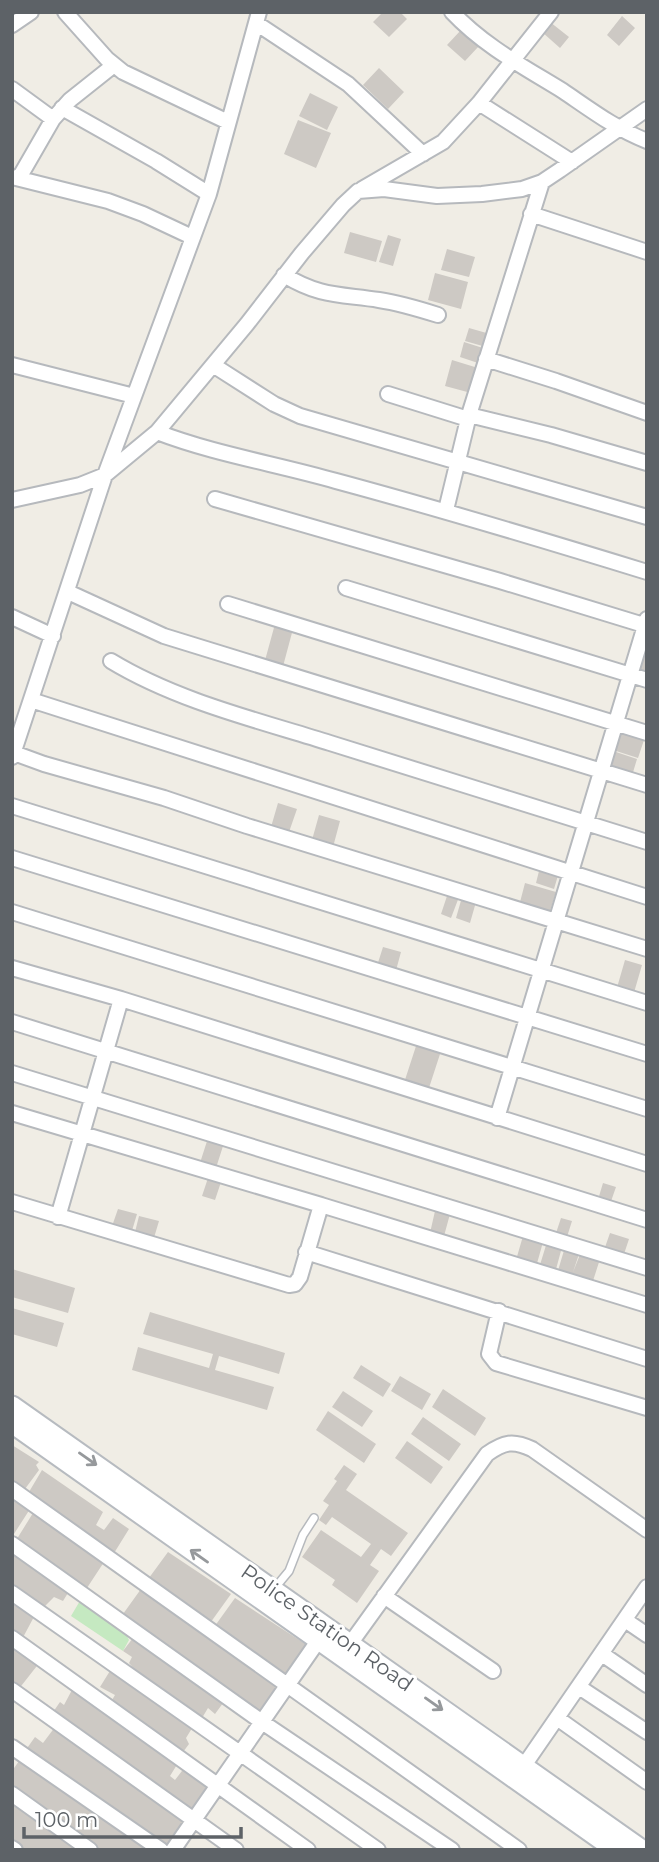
<svg xmlns="http://www.w3.org/2000/svg" width="659" height="1862" font-family="Montserrat,sans-serif">
<rect width="100%" height="100%" fill="#f0ede5"/>
<path fill="#c5e9c1" d="M84,1594L131,1628L126,1634L129,1640L123,1651L71,1616Z"/>
<path fill="#cdc9c4" d="M383,12H400L407,19L389,37L373,22Z
M622,16L635,28L619,46L607,35Z
M550,22L569,37L560,48L542,32Z
M461,30L479,46L465,61L447,45Z
M379,68L404,92L388,109L363,85Z
M310,93L338,107L327,130L299,116Z
M298,120L331,133L316,168L284,154Z
M350,232L382,241L376,262L344,253Z
M388,235L401,239L393,266L379,262Z
M447,249L475,257L469,277L441,270Z
M435,273L468,282L461,309L428,300Z
M469,328L490,334L486,347L465,341Z
M464,342L486,349L481,364L460,357Z
M452,360L478,368L471,393L445,386Z
M275,624L293,629L282,670L264,664Z
M646,647H647V674L638,671Z
M620,728L645,737L638,758L613,750Z
M613,751L637,759L631,779L606,771Z
M278,803L297,809L289,832L271,827Z
M319,815L340,821L333,847L312,840Z
M540,867L559,872L554,889L536,883Z
M525,883L556,892L549,914L519,906Z
M448,893L459,897L451,918L441,914Z
M462,897L476,902L470,923L456,918Z
M383,947L401,952L395,974L376,969Z
M625,960L642,965L633,996L616,991Z
M417,1043L441,1051L427,1094L403,1086Z
M208,1138L224,1143L215,1171L199,1166Z
M209,1175L222,1179L215,1200L202,1196Z
M603,1183L616,1187L609,1207L597,1203Z
M118,1209L137,1214L131,1234L111,1229Z
M435,1211L450,1214L444,1236L430,1233Z
M139,1216L159,1221L153,1241L134,1236Z
M561,1218L572,1221L566,1240L555,1236Z
M610,1233L629,1239L622,1260L603,1253Z
M523,1236L543,1242L536,1267L516,1260Z
M547,1242L562,1247L555,1273L539,1268Z
M565,1247L580,1251L573,1272L581,1252L600,1259L592,1284L557,1274Z
M12,1269L75,1288L68,1313L12,1297Z
M12,1308L64,1323L57,1347L12,1334Z
M150,1312L285,1353L279,1374L219,1356L215,1370L274,1387L267,1410L132,1370L138,1347L209,1368L213,1354L143,1334Z
M361,1365L391,1384L383,1397L353,1378Z
M400,1376L431,1394L422,1410L391,1391Z
M443,1389L486,1418L475,1436L432,1407Z
M343,1391L373,1411L362,1427L332,1407Z
M328,1411L376,1444L364,1463L316,1430Z
M423,1417L461,1444L449,1461L411,1434Z
M407,1441L443,1467L431,1484L395,1458Z
M12,1445L39,1462L36,1465L39,1470L22,1493L12,1486Z
M344,1465L357,1474L346,1490L408,1533L391,1556L381,1549L370,1565L379,1571L357,1603L332,1585L335,1580L302,1557L321,1530L361,1557L371,1544L332,1517L326,1525L319,1520L329,1505L323,1501L337,1481L334,1479Z
M42,1470L103,1512L96,1525L104,1530L113,1518L129,1529L111,1558L26,1497Z
M12,1498L30,1509L12,1537Z
M33,1513L104,1562L85,1591L15,1542Z
M12,1548L71,1588L63,1601L54,1597L44,1607L12,1585Z
M168,1552L231,1594L208,1626L146,1582Z
M141,1589L280,1686L261,1714L123,1614Z
M12,1598L36,1613L20,1643L12,1637Z
M235,1598L310,1647L286,1677L212,1630Z
M136,1634L226,1699L215,1714L208,1708L199,1723L137,1672L129,1663L132,1657L123,1651Z
M12,1645L40,1662L18,1690L12,1687Z
M113,1666L194,1725L186,1738L189,1744L180,1756L109,1705L115,1695L100,1687Z
M73,1688L178,1763L170,1776L175,1780L185,1767L213,1788L193,1817L51,1715L60,1702L64,1705Z
M55,1727L189,1820L166,1850L25,1751L35,1737L43,1743Z
M19,1761L152,1850H95L12,1790V1771Z
M12,1802L81,1850H23L12,1842Z"/>
<g fill="none" stroke-linecap="round" stroke-linejoin="round">
<defs>
<path id="lane" d="M274,1589L289,1571L303,1535L314,1518"/>
<path id="street" d="M65,12L107,59L123,72L228,122
M452,12C484,46 524,67 563,91C591,110 616,129 647,141
M256,23L348,84L423,154
M12,25L31,12
M12,89L53,119
M479,103L572,162
M62,108L156,161L209,194
M12,177L108,201L143,214L192,237
M19,178L53,119L70,100L114,65
M362,189L443,142L479,103L551,12
M531,214L647,252
M284,275C320,297 340,294 379,300C399,303 419,309 438,315
M486,359L556,381L647,413
M12,365L134,396
M213,365L274,404L300,416L647,517
M388,394L468,419
M469,415L551,435L647,463
M157,432C214,454 277,464 336,481C440,509 543,540 647,572
M215,499L500,581L647,626
M12,500L80,485L105,475L157,432L247,324L302,253L343,205L358,191L384,189L437,196L482,194L522,189L542,182L560,170L647,109
M446,510L469,415L542,182
M346,588L647,680
M68,592L164,636L647,785
M228,604L647,733
M12,617L53,636
M111,661C177,701 257,720 330,743C436,776 541,809 647,842
M31,700L647,897
M14,753L44,764L164,798L247,826L647,949
M12,757L105,475L209,194L259,12
M12,806L647,1003
M12,858L647,1054
M12,912L647,1109
M12,968L121,999L647,1164
M12,1022L647,1220
M12,1073L647,1268
M12,1113L321,1205L300,1277L295,1284L289,1285L12,1202
M497,1118L647,619
M321,1205L647,1305
M58,1217L121,999
M306,1252L647,1359
M499,1311L489,1354L496,1363L647,1408
M12,1489L519,1850
M12,1544L262,1722L452,1850
M12,1593L378,1850
M384,1596L493,1671
M625,1620L647,1635
M12,1638L308,1850
M350,1644L487,1454C504,1442 513,1440 532,1449L647,1530
M602,1654L647,1685
M579,1687L647,1732
M12,1690L236,1850
M557,1718L647,1782
M12,1747L161,1850
M523,1767L647,1587
M12,1794L90,1850
M12,1848L15,1850
M173,1850L318,1641"/>
<path id="secondary" d="M12,1406L642,1850
M12,1423L616,1850"/>
</defs>
<use href="#lane" stroke="#b6b9bd" stroke-width="10"/>
<use href="#street" stroke="#b6b9bd" stroke-width="18"/>
<use href="#secondary" stroke="#b7bbc0" stroke-width="23"/>
<use href="#lane" stroke="#fff" stroke-width="7"/>
<use href="#street" stroke="#fff" stroke-width="14"/>
<use href="#secondary" stroke="#fff" stroke-width="19"/>
</g>
<defs><path id="oneway-shaft" d="M-6 0H5M1.5-3L5.5 0L1.5 3" fill="none" stroke-width="1.6" stroke-linecap="round" stroke-linejoin="round" transform="scale(1.75)"/></defs>
<g stroke="#96999c">
<use href="#oneway-shaft" transform="translate(88 1459) rotate(35)"/>
<use href="#oneway-shaft" transform="translate(199 1556) rotate(-145)"/>
<use href="#oneway-shaft" transform="translate(434 1704) rotate(35)"/>
</g>
<g text-anchor="middle" stroke-width="6" stroke-linejoin="round" paint-order="stroke">
<g font-size="21" fill="#5d6267" stroke="#fff">
<text transform="translate(327 1628) rotate(35)" y="7">Police Station Road</text>
</g>
</g>
<rect width="659" height="1862" fill="none" stroke="#5d6267" stroke-width="28"/>
<path d="M24 1827v10h217v-10" fill="none" stroke="#5d6267" stroke-width="3.5"/>
<text x="35" y="1827" font-size="21" fill="#5d6267" stroke="#ffffff" stroke-width="5" paint-order="stroke">100 m</text>
</svg>
